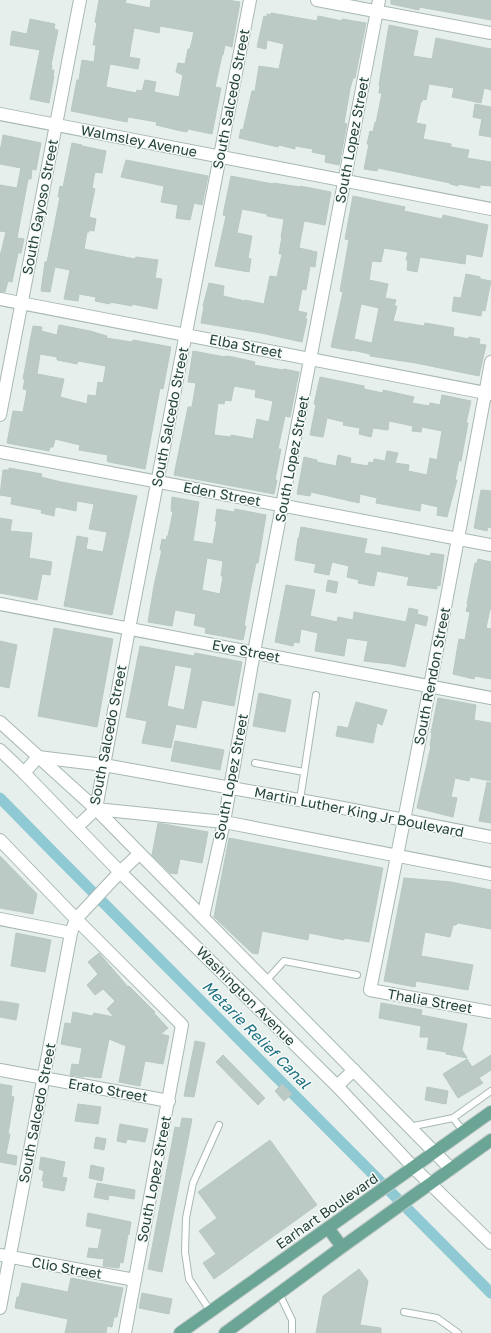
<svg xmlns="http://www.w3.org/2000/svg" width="491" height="1333" font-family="'Golos Text',sans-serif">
<rect width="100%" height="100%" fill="#e6efeb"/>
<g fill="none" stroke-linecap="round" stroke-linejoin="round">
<path stroke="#8ec9d4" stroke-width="11" d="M0,798L52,851L491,1293"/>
</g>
<path fill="#bbcac4" stroke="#b8c9c2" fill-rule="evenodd" d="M99,0H126L125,3L150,8L151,0H227L240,2L232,47L225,45L223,55H222L215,87L221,88L212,134L188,129L187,132L177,130L156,125L157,122L128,117L127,122L71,111L77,80H79L82,60L94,62L96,45H93L97,23L95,22ZM160,26L194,32L190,49H188L185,64L178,63L176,72L183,75L179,97L154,92L156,82L145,80L142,91L137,90L136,93L106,87L110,64L138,69L140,59L129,57L134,28L159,33Z
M391,0H491V20L419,7V10L391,4Z
M271,13L317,21L318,16L342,21V19L366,23L355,78H353L350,89L344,123L347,124L339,165L325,162L326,155L312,152L313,149L295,146V149L279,145L278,147L239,138L241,129L243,130L252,91H255L259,66L279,69L284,44L267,40L266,49L257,47L264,16L267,17V14L271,15Z
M30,19L55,24L54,29L58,30L51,65H52L51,70H54L53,76H54L49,103L30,99L40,50L10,45L12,31L27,34Z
M389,25L418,31L413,56L432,59L436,38L491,49V90L484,88L481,103L452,97L454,88L429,84L426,100L423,99L422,102L421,101L416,123L426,125L423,139L451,144V147L469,150L467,158L491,162V186L480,185V188L458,184V186L450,184V183L378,168L377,171L364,169L369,144H367L370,131L373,132L375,122L376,123L382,93H379L380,85H379Z
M475,104L491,107V137L479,135L482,119L473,117Z
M3,135L41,143L36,170L32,169L31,179H28L17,238L24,239L21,253H18L12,282L8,281L5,292H0V256L6,232L0,231V185L17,188L21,168L0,164V147H1Z
M72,143L82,145V146L106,151L102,173L95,172L92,188L95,189L89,217L96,219L94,231L89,230V232H87L84,249L135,259L136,257L158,260L155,278L162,279L157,309L132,304V306L110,302V304L95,301L96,297L79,294L78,301L64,299L70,270L55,267L50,292L41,291L45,262H47L60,197H58L60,186L63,187Z
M126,160L208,176L202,205L194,203L190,220L176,218L178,205L161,202L164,186L121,177Z
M231,176L273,184V183L300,187V186L331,192L325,225L304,221L299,248L317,252L315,267L310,266L306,290L302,289L298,311L307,313L305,319H307L302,342L261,333L201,323L204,306H203L209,283L224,286L223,296L245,301V300L264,304L270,276L277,277L282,254H279L282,237H281L284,219L267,216V214L242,209L237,233L252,236L248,258L251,259L249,272L215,266L226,216L223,215Z
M353,196L405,207L404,211L442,219L443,215L488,225L482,257L466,254L465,264L420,257L417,272L407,270L408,260H406L408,252L384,248L381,262L372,261L369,280L388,284L385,298L396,300L394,306H397L393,321L424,326L425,323L454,328L453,336L469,339V337L480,339L479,344L486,345L479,376L416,363L370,356V354L352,350V351L331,347L343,292L340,291L349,240L345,239ZM361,304L379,308L372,343L354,339Z
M466,274L480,277V279L491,281L485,311L482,310L481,316L452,311L454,297L461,298Z
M59,325L90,331L107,336L106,338L132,342L133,340L171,347L163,389L160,388L145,469L109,462L107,461L108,455L79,450L80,445L55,439L53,447H50L49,451L7,443L13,411L23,412L27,390L23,389L25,379H23L33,326L42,327L41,331L57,335ZM40,354L57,357V360L77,364L78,361L106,366L103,383L98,382L96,396L88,395L87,404L60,397L64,379L37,374Z
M193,351L225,357V356L233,357L255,362L254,365L283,370L284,369L299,372L290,417L285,416L278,449H281L275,480H277L274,494L174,475L188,407H192L196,383L188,382ZM234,386L256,390L255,397L273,401L269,422L257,419L253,439L231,435V437L214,435L218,403L224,404L225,400L231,401Z
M320,377L364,386V389L383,393V390L414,397L412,403L429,406L430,403L440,405L442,395L471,401L466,423H468L461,461L459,460L455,480H457L447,517L437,515L438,507L421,503L420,511L376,503L377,498L360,494L359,503L311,492L310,496L297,494L304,457L317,460V462L336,466L338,455L351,458L350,463L368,466L369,462L373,463L374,459L385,461L387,451L398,453L395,463L409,465L408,471L427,475L430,458L437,460L442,431L422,427L421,432L412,431L413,426L389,421L388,430L373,428L371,437L359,434L360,428L343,425L344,422L327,418L323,437L310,435L316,405L314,404Z
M9,468L42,474L41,477L61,482L137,496L112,615L64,606L77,536L88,538L86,549L103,552L107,532L89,529L94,504L77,501L76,511L57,507L55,508L54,516L41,513L42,510L11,504L12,497L0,495L3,470H9Z
M481,490L491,491V528L488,527L487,531L474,528Z
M172,497L199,502L193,541L213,544L217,521H215L217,509L234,512L235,509L266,515L258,563H256L251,587L244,626H246L243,640L205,633L206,628L194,625L196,614L175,610L172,626L148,622L154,586L162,550H160L162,539L166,540L167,536H168L173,512L171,511ZM207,558L223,561L221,576H223L220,594L202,590Z
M0,518L12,520L10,531L32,533L29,558L52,562L50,575L42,574L37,600L0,593Z
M301,527L367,539L364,553L381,556L382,547L430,556L431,553L444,555L440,586L437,585V589L407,585L409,577L377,571L374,586L358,583L359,580L347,577L349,566L332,562L329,575L314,572L316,564L295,560L298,538H299Z
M478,559L491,562V610L490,609L486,628L491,629V679L475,676L474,679L453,674L459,639L465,640L470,612L466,611L468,604H467L475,563H477Z
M328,580L338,582L336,593L326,591Z
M286,585L315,590L310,616L337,622L338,617L353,620L354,612L406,622L409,608L418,610L417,614L428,617L426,626L415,623L405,667L391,664L364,661L368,641L347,638L344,656L315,651L318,633L301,629L299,643L294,642L293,646L275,642Z
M54,628L113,639L97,727L38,716Z
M0,641L17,645L9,688L0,686Z
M140,646L194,656L195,653L242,662L234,706L202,700L196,728L176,724L171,748L142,743L147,721L126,717ZM175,665L192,668L184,710L167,706Z
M259,693L291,700L285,732L253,726Z
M438,698L476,705L474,720L491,723V781L470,777L469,781L455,778L451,797L457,798L453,817L417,808L431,746H430L432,733H431Z
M356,702L387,710L382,725L377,723L373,743L336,736L338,726L348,728Z
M175,741L224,750L220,770L171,761Z
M487,782L491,783V823L479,821Z
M158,823L208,832L202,863L180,859L177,874L170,873L152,855Z
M229,838L383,868L369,942L344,938V940L309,933L308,940L262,931L258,954L252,953L214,917Z
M0,856L37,894L33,914L0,908Z
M404,878L451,882L491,890V929L458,923L456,925H453L450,937L425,932L421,956L473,965L468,990L416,981L415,987L384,981Z
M16,933L51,940L45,972L11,966Z
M99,953L128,987L129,986L155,1012L154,1013L168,1028L161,1034L169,1036L163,1064L145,1061L140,1086L119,1082L126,1046L109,1039L101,1078L84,1076V1077L70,1075L72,1064L79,1065L82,1048L61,1044L65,1023L71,1024L73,1012L92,1016L94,1013L114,1017L107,1009L115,1001L103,989L95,995L87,985L98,974L88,962Z
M0,1001L19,1004L16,1020L0,1017Z
M381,1003L422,1010L421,1015L467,1024L462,1050L467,1058L446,1054V1052L427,1049L429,1037H420L421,1026L379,1018Z
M195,1041L205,1043L194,1097L184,1096Z
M223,1055L265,1098L258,1105L216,1062Z
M491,1055V1070L479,1078L483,1083L458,1098L443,1074L467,1059L472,1067Z
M0,1084L12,1086L11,1096L14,1097L8,1134H10L6,1154L17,1156L16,1165L0,1162Z
M282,1084L292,1094L284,1101L275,1091Z
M427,1087L448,1091L446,1104L425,1100Z
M78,1104L101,1107L98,1124L75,1121Z
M182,1118L192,1119L162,1272L148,1269L175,1127L180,1128Z
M120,1124L148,1129L145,1142L127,1139L126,1143L117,1141Z
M96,1137L106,1139L104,1150L94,1148Z
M270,1140L317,1205L214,1279L203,1263L216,1254L199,1231L217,1218L198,1192Z
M41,1157L65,1162L62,1177L67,1178L64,1191L43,1187L44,1181H42L44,1171L39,1169Z
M91,1165L104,1168L102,1181L89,1178Z
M97,1183L135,1190L134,1199L109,1195L108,1200L94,1197Z
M88,1213L131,1222L129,1235L128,1234L123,1263L120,1262L119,1268L103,1266L104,1259L87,1257L89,1248L98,1249L102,1229L86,1226Z
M359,1269L368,1281L360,1325L381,1328V1333H316L323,1296Z
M71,1278L123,1288L117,1317H114L112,1327L107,1326L106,1333H65L68,1319L15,1308L17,1297H19L22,1283L68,1292Z
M142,1293L172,1299L169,1314L139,1308Z"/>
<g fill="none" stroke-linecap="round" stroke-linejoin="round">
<defs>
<path id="service" d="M255,763L304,772
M300,800L316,695
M266,981L284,961L357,975
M453,1118L464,1132
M409,1127L453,1118L491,1091
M279,1293L292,1320V1333
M211,1312L189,1279L185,1252L186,1218L193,1183L219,1125
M404,1312L437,1318L458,1333"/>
<path id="minor" d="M317,0L491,33
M0,114L491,209
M0,299L491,394
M491,362C452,572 413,781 370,990L491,1012
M0,415L80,0
M0,452L491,545
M0,604L491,698
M24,773L38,757L104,765L338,807L491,837
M96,809L224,822L491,874
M77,827L96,809L98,798L129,629L250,0
M0,840L76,919L182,1025L125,1333
M203,917L224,822L254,652L379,0
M0,919L71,933
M0,1070L169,1101
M337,1086L354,1070
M0,1255L135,1280
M0,1308L71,933L76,919L120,872L139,854"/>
<path id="tertiary" d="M0,722L96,809L451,1169
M0,750L24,773L120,872L337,1086L414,1168L491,1243"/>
<path id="primary" d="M328,1228L342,1247
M180,1333L491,1112
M225,1333L342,1247L491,1140"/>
</defs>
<use href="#service" stroke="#a8b8b2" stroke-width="8"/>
<use href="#minor" stroke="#a8b8b2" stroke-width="14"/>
<use href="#tertiary" stroke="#a8b8b2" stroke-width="14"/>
<use href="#primary" stroke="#c2cac8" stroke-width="14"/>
<use href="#service" stroke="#fff" stroke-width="6"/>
<use href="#minor" stroke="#fff" stroke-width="12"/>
<use href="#tertiary" stroke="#fff" stroke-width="12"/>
<use href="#primary" stroke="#6aa596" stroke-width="12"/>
</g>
<g text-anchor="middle" stroke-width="3" stroke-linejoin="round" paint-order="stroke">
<g font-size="14" fill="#24423a" stroke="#f7fbf9">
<text transform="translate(231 99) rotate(-79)" y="5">South Salcedo Street</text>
<text transform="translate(352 140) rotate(-79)" y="5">South Lopez Street</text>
<text transform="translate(139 141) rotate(11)" y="5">Walmsley Avenue</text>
<text transform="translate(40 207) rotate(-79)" y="5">South Gayoso Street</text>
<text transform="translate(246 346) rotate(11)" y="5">Elba Street</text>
<text transform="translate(170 417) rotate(-79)" y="5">South Salcedo Street</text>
<text transform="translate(292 459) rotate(-79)" y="5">South Lopez Street</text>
<text transform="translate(222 494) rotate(11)" y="5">Eden Street</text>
<text transform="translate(246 651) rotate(11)" y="5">Eve Street</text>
<text transform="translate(432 676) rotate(-79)" y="5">South Rendon Street</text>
<text transform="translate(108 735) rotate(-79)" y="5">South Salcedo Street</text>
<text transform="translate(231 777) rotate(-79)" y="5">South Lopez Street</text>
<text transform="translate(359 812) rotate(11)" y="5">Martin Luther King Jr Boulevard</text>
<text transform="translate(246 996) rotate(45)" y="5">Washington Avenue</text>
<text transform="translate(430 1001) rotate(10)" y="5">Thalia Street</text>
<text transform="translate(108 1090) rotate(10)" y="5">Erato Street</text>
<text transform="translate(37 1113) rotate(-79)" y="5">South Salcedo Street</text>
<text transform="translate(154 1179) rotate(-79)" y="5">South Lopez Street</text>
<text transform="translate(327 1211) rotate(-35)" y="5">Earhart Boulevard</text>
<text transform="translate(67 1268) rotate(10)" y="5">Clio Street</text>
</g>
<g font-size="15" font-style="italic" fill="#1c6f80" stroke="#f7fbf9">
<text transform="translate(256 1035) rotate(45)" y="5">Metarie Relief Canal</text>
</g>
</g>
</svg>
